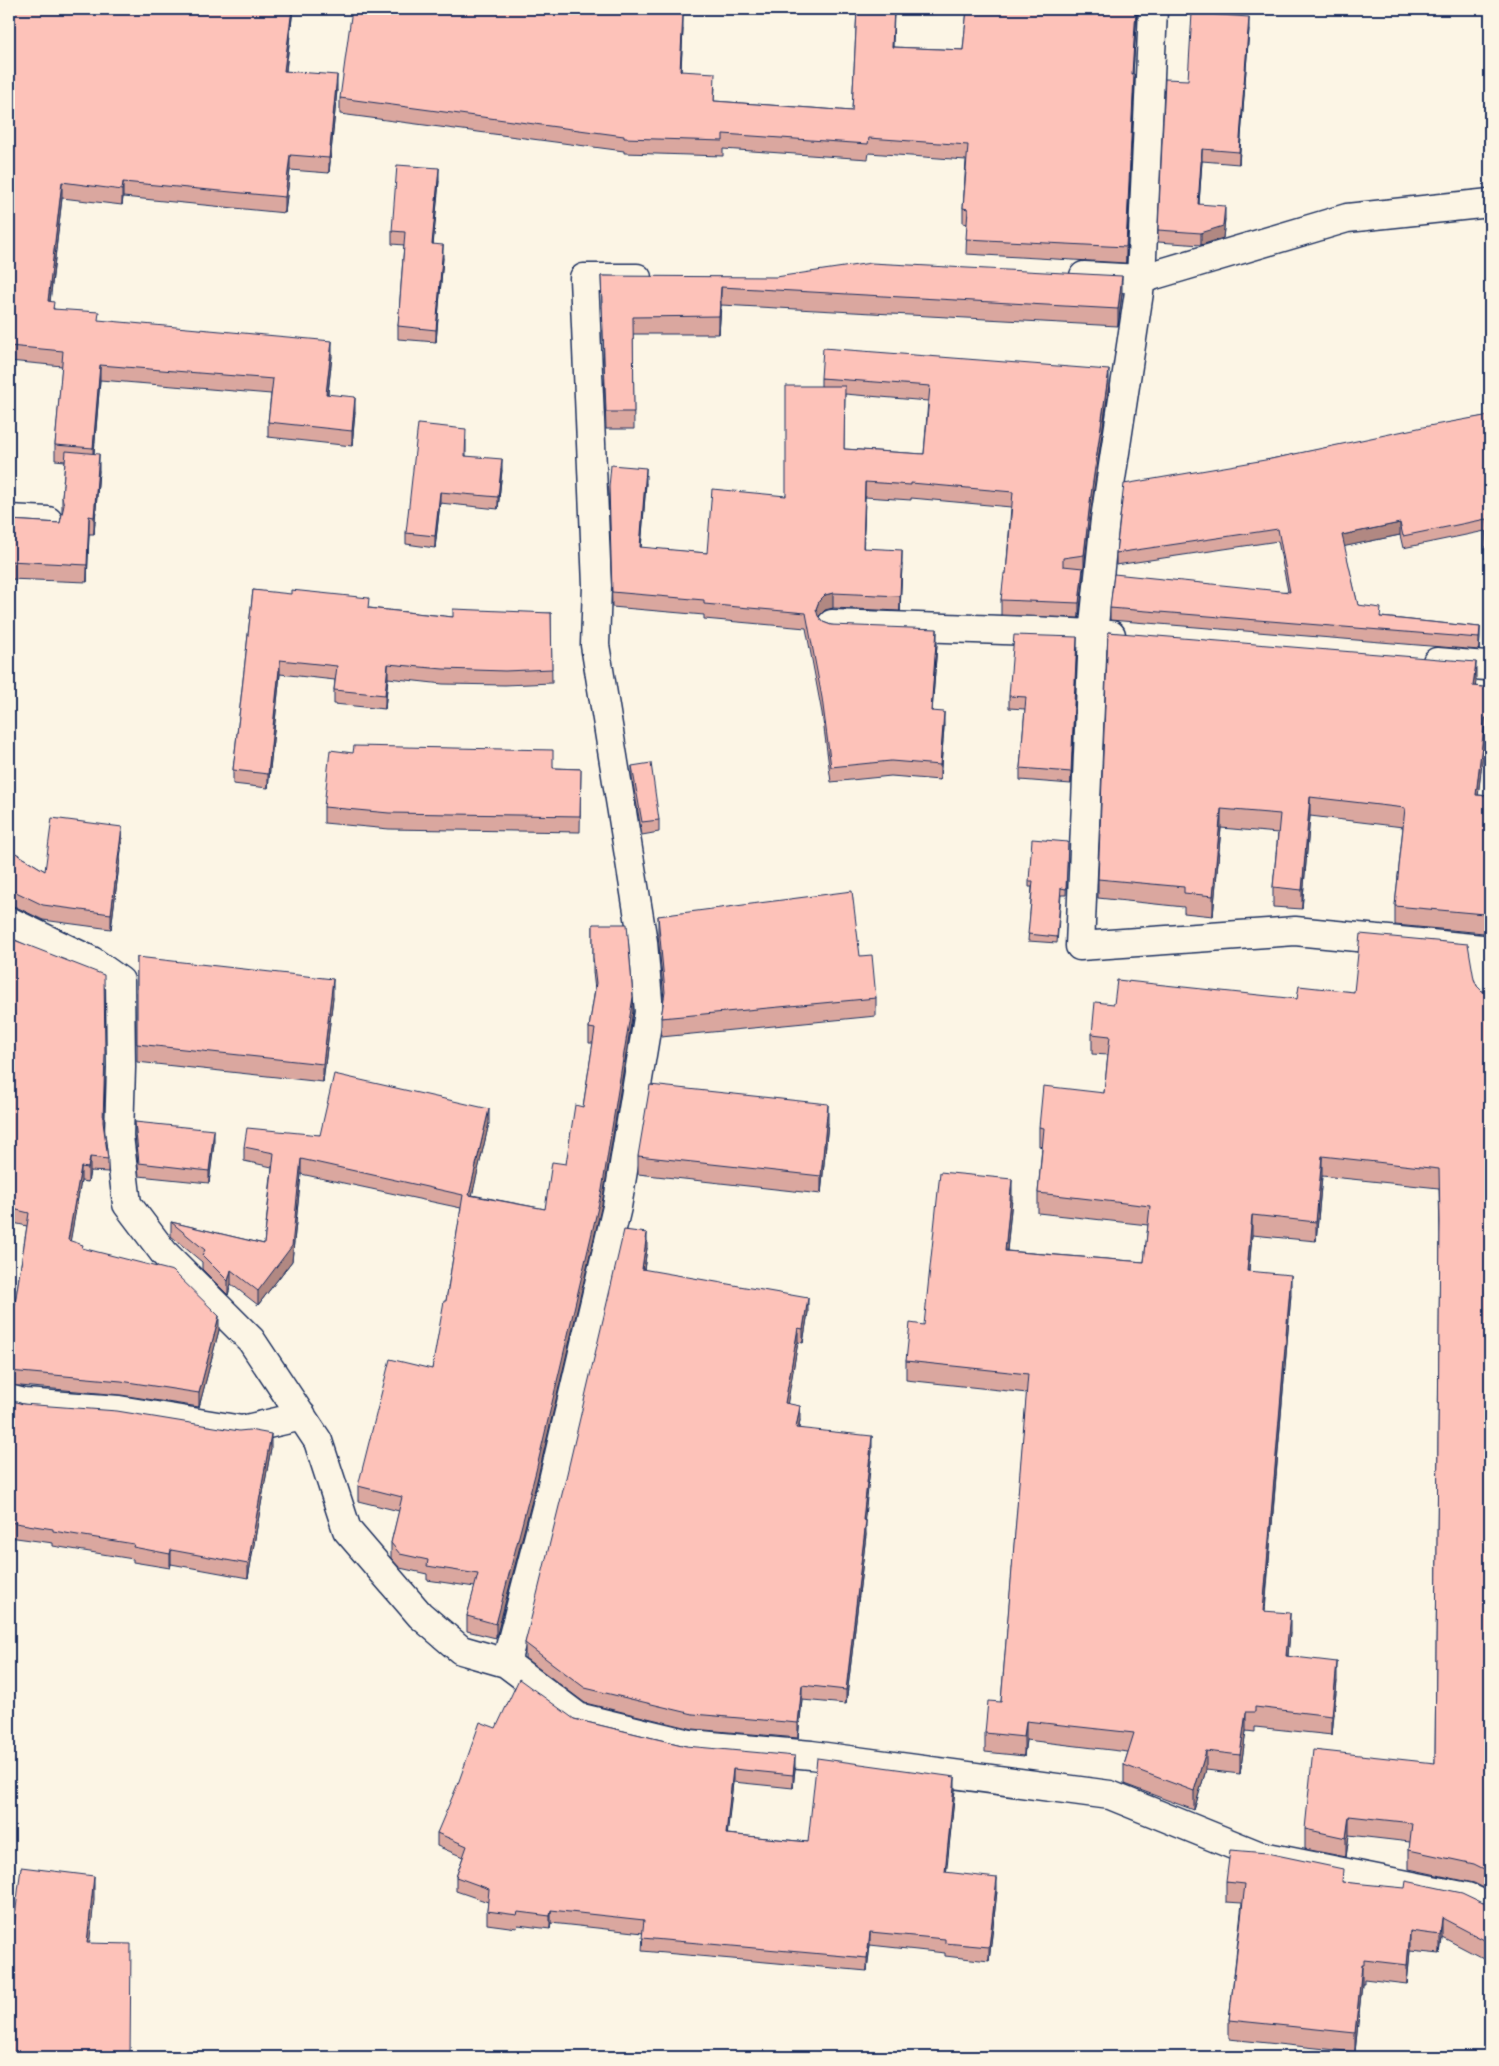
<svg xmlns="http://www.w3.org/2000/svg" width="1499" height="2066" font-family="'Indie Flower',sans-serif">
<rect width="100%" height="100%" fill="#fcf5e5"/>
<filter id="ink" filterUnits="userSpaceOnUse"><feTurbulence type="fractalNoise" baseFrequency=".02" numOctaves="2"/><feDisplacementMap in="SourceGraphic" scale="10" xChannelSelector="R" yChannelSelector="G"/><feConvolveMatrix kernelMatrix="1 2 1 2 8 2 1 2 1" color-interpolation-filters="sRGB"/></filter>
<g filter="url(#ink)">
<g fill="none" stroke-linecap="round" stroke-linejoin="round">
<defs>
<path id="minor" d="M1153,9L1141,279L1105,519L1093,634L1080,946L1295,931L1482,949L1489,996H1490
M1084,276L1141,279L1347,218L1490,203
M9,519L48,521
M832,624L1034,631L1111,635
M1437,662L1486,666L1490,664
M9,921L92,961L120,981L121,1067L119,1136L127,1204L164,1253L251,1340L318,1441L347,1530L420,1615L461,1650L506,1663L578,1717L690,1744L811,1755L1110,1795L1258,1855L1467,1897L1490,1908
M9,1399L24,1403L119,1410L242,1430L302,1416
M506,1663L551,1489L617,1207L649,1012L643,942L595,645L597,585L584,278H637"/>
</defs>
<use href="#minor" stroke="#1b2f5e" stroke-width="31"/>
<use href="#minor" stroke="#fcf5e5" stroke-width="28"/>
</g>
<path fill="#daa79f" stroke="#1b2f5e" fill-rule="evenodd" d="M9,9H293L286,71L337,90L329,173L290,170L285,213L123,197L122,205L62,198L50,302L54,309L99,321L332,356L328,394L355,412L352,446L268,437V422L271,394L100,380L94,454L99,471L94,534H89L87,582L9,579V520L60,523L62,513V497L65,461L55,460V445L62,366L9,361Z
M857,9H894L893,47L963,50L967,9H1137L1133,74L1134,89L1126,263L966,254L967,224L963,223V208L966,160L869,153L868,159L723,149V156L624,153V151L340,114V98L636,11L683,29L681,71L715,88L714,101L852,111Z
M1249,29L1239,164L1202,161L1199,204L1225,219L1223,238L1201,245L1158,242V230L1188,80Z
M439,181L433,244L443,258L436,342L398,339V326L404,245L392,244V231Z
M601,276L1122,294L1118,326L721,305L719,334H633L634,429H606Z
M821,378L1109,385L1090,517L1084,570H1083V583L1079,618L1001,615V600L1006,574L1011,507L911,498V500L865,497L863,548L902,564L900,611L833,608L825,610L818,616L823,622L831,625L937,644L932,711L944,727L940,780L891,776L831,782L822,713L806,628L704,619V615L612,607L609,487L646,483L641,548L707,553L786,496L821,386ZM845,394L928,401L924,454L844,449Z
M1490,415V559H1485V531L1403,548L1400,535L1344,546L1358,605L1381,617L1480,627L1479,650L1110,620V608L1288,591L1278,541L1116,565V553L1271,459Z
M466,440V456L502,470L498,509L440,503L435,548L406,544V533Z
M253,590L369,608L453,617L551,613L552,683L505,685L443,684L388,678L385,709L334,704V690L335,680L280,674L268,788L233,784V770Z
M1108,632L1476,681L1475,686L1490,688V738L1485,737L1478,795L1490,796V936L1484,933L1395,925V906L1403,827L1310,816L1302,909L1273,907V887L1278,833L1221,828L1213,916L1184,913V907L1098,898V879Z
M1077,649L1071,784L1020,780V768L1025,709L1009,708V696Z
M353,753L553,768L581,769L580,832L389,829L324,823V807Z
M632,766L659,820V832L642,835L632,778Z
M122,842L111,929L43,920L16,907L9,906V849L45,871Z
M1068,842L1066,895H1061L1057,943L1028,941L1032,887H1029V881Z
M658,916L860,956L876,998V1016L661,1037V1018L664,999L658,935Z
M593,924L633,1011L602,1204L536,1485L496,1638L467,1631V1616L475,1587L427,1580V1574L400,1568L391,1558V1543L399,1511L358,1501V1486L432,1369L446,1301L461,1208L301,1174L292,1261L258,1305L231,1284L228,1295L202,1269V1262L171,1236V1222L264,1244L272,1167L244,1161V1147L320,1135L489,1123L472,1195L545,1209L566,1164L583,1107L593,1043H589V1028L595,990L593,972Z
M9,938L105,1067L104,1125L108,1159V1172L90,1171L88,1182L81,1181L70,1241L219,1330L199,1407L121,1395L9,1385V1342L27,1226L9,1222Z
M137,957L333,997L323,1082L137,1062Z
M1474,979L1477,986L1482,991L1490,992V1891L1474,1883L1409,1869V1850L1410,1842L1349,1835L1346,1857L1305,1849V1829L1435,1763L1440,1236L1439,1188L1322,1176L1316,1241L1252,1235L1249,1271L1291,1294L1265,1611L1290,1633L1288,1656L1337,1681L1332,1735L1255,1727V1732L1246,1731L1240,1774L1206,1770L1194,1810L1124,1784V1765L1128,1752L1026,1740L1024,1756L985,1752V1733L1001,1702L1027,1393L906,1380V1361L924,1325L1012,1199L1007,1251L1144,1262L1148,1225L1038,1213V1193L1042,1147L1039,1146V1127L1104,1093L1108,1055L1092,1054V1034L1114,1004L1297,999L1354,992Z
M135,1122L214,1143L209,1183L139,1176L135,1134Z
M828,1123L821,1194L638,1174V1156Z
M647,1248L644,1270L808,1312L803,1343L798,1342L787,1403L800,1420L799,1428L872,1451L864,1520L866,1535L846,1704L802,1700L798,1738L693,1729L585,1703L525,1658V1643Z
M9,1400L23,1404L271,1448L248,1578L171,1564L170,1568L133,1562V1559L53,1546V1543L9,1537Z
M574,1719L686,1746L795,1769L793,1788L733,1782L727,1834L808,1842L955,1790L946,1872L997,1891L989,1961L945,1956V1953L870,1945L867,1971L642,1951L643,1933L551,1923L550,1929L518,1925L517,1928L487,1924V1911L488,1902L456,1891V1877L463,1857L437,1846V1833L496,1728Z
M1226,1882H1343L1490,1904V1962L1442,1937L1440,1954L1410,1951L1407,1984L1364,1979V1984H1362L1355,2052L1229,2039V2020L1242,1903L1226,1902Z"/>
<path fill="#b18882" stroke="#1b2f5e" d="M292,9H293L284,86V71Z
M894,9L892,62V47Z
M1136,9H1137L1132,89V74Z
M683,14V29L680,86V71Z
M1249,17V29L1239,164V152Z
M1134,74V89L1126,263V247Z
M337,75V90L329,173V158Z
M1202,149V161L1198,216V204Z
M290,155V170L285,213V197Z
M439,168V181L432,257V244Z
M62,182V198L48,317V301Z
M123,182V197L122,205V190Z
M1225,206V219L1223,238L1201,245V233Z
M443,245V258L436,342V330Z
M1122,276V294L1118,326V309Z
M721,287V305L719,334V316Z
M332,341V356L326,409V394Z
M100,365V380L93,463V448Z
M1109,370V385L1090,517L1084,570V555L1090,502Z
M355,397V412L352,446V431Z
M99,454V471L94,534V517Z
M502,459V470L498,509V497Z
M646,468V483L640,562V547Z
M865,482V497L863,563V548Z
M440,492V503L435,548V536Z
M89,516V534L87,582V565Z
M1400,523V535L1342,547V535Z
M902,550V564L900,611V596Z
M1083,568V583L1079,618V603Z
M833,593V608L825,610L819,616L816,624V609L819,601L825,595Z
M1480,627V639L1479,650V638Z
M937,629V644L931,726V711Z
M1077,637V649L1071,784V772Z
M280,660V674L268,788V774Z
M1476,662V681L1473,705V686Z
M388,664V678L385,709V695Z
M944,712V727L940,780V765Z
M1485,718V737L1476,814V795Z
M1310,797V816L1302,909V890Z
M1221,809V828L1213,916V896Z
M122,827V842L111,929V914Z
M333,979V997L323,1082V1064Z
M633,997V1011L602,1204L536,1485L496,1638V1624Z
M828,1104V1123L821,1194V1176Z
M489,1109V1123L469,1209V1195Z
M214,1130V1143L209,1183V1171Z
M1322,1156V1176L1316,1241V1222Z
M90,1157V1171L88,1182V1168Z
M301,1159V1174L292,1261L258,1305V1291Z
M81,1167V1181L68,1254V1240Z
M1012,1179V1199L1005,1270V1251Z
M1252,1215V1235L1247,1290V1271Z
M647,1233V1248L642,1284V1269Z
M231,1270V1284L228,1295V1281Z
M1291,1275V1294L1263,1630V1611Z
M808,1298V1312L803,1343V1329Z
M219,1316V1330L199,1407V1393Z
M798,1328V1342L785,1418V1403Z
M800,1406V1420L796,1443V1428Z
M271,1434V1448L248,1578V1564Z
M872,1436V1451L863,1535V1520Z
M866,1521V1535L846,1704V1690Z
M171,1550V1564L170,1568V1554Z
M1290,1613V1633L1286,1675V1656Z
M1337,1662V1681L1332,1735V1716Z
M802,1685V1700L798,1738V1723Z
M1246,1712V1731L1240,1774V1755Z
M1026,1721V1740L1024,1756V1737Z
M1206,1751V1770L1194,1810V1791Z
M795,1756V1769L793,1788V1775Z
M733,1769V1782L726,1847V1834Z
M955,1777V1790L945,1886V1872Z
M1349,1816V1835L1346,1857V1838Z
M94,1876V1900L87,1967V1943Z
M997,1878V1891L989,1961V1947Z
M551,1910V1923L550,1929V1916Z
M1442,1918V1937L1440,1954V1935Z
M1410,1931V1951L1407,1984V1965Z
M870,1932V1945L867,1971V1958Z
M1362,1965V1984L1355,2052V2033Z"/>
<path fill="#fdc2b9" stroke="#1b2f5e" d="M9,9H292L284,71L337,75L329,158L290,155L285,197L123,182L122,190L62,182L48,301L54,302L53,309L99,312L98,320L332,341L326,394L355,397L352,431L268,422L273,379L100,365L93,448L55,445L63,351L9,346Z
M352,9H635V11L683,14L680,71L715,73L714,101L852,111L857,9H894L892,47L963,50L967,9H1136L1132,74H1134L1126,247L966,239L968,209L963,208L968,145L869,138L868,144L723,134V141L624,138V136L340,98Z
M1192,13L1249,17L1239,152L1202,149L1198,204L1225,206L1223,226L1201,233L1158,230L1165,79L1188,80Z
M397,165L439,168L432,244L443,245L436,330L398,326L405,232L392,231Z
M871,263L1122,276L1118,309L721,287L719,316L633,317L634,412H606L601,276L776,277Z
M823,348L1109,370L1090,502L1084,555L1063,558V566L1083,568L1079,603L1001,600L1004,574H1006L1013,492L911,483V485L865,482L863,548L902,550L900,596L833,593L825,595L819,601L816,609L818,616L823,622L831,625L937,629L931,711L944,712L940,765L891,761L831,767L822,698L806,613L704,604V600L612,592L609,487L611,465L646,468L640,547L707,553L712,489L786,496V386H845L844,449L924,454L930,386L821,378Z
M1490,415V547H1485L1486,519L1403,536L1400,523L1342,535L1358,605L1381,608L1380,617L1480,627L1479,638L1110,608L1114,574L1290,592L1278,529L1116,553L1124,484L1271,459L1423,427Z
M418,424L466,429L465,456L502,459L498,497L440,492L435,536L406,533Z
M66,451L99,454L94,517L89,516L87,565L9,561V520L60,523L64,505L62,497Z
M253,590L291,594V590L369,598L368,608L453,617V609L551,613L552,669L505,671L443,669L388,664L385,695L334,690L337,666L280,660L268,774L233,770Z
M1108,632L1476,662L1473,686L1490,688V718H1485L1476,795L1490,796V917L1484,914L1395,906L1405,808L1310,797L1302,890L1273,887L1280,814L1221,809L1213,896L1184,893V887L1098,879Z
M1014,635L1077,637L1071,772L1020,768L1026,697L1009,696Z
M354,746L553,750V768L581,769L580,816L389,813L324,807L330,750L353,753Z
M651,763L659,820L642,822L632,766Z
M52,818L122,827L111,914L43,905L16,892L9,891V849L45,871Z
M1032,839L1068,842L1066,889L1061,888L1057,937L1028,934L1033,881H1029Z
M852,891L860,956L872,955L876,998L661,1018L665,992L658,916Z
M593,924H627L633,997L602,1190L536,1471L496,1624L467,1616L478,1574L427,1566L428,1560L400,1554L391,1543L402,1497L358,1486L390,1359L432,1369L444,1301H446L463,1195L301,1159L292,1246L258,1291L231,1270L228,1281L202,1255L205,1250L171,1222L264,1244L274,1153L244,1147L247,1128L320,1135L334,1074L489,1109L469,1195L545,1209L552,1162L566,1164L575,1105L583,1107L595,1029L589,1028L596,983L593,957Z
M1360,934L1468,944L1474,979L1477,986L1482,991L1490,992V1872L1474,1864L1409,1850L1412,1823L1349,1816L1346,1838L1305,1829L1313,1750L1435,1763L1440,1222L1439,1169L1322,1156L1316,1222L1252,1215L1247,1271L1291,1275L1263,1611L1290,1613L1286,1656L1337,1662L1332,1716L1255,1707V1712H1246L1240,1755L1206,1751L1194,1791L1124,1765L1134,1733L1026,1721L1024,1737L985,1733L988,1701L1001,1702L1028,1374L906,1361L910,1323L924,1325L940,1172L1012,1179L1005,1251L1144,1262L1150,1206L1038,1193L1044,1128L1039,1127L1043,1086L1104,1093L1110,1036L1092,1034L1095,1002L1114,1004L1117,980L1297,999L1299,986L1354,992Z
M9,938L104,975L105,1053L103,1122L108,1159L90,1157L88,1168L81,1167L68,1240L83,1245L82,1248L173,1271L219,1316L199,1393L121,1381L9,1371V1342L29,1213L9,1208Z
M137,957L333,979L323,1064L137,1044Z
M650,1085L828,1104L821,1176L638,1156Z
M135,1122L214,1130L209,1171L139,1163Z
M624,1230L647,1233L642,1269L808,1298L803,1329L798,1328L785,1403L800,1406L796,1428L872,1436L863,1520L866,1521L846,1690L802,1685L798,1723L693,1714L585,1688L525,1643L566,1478Z
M9,1400L23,1404L117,1411L239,1431L249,1430L271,1434L248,1564L171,1550L170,1554L133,1547L134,1544L53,1531V1529L9,1522Z
M519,1679L574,1719L686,1746L795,1756L793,1775L733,1769L726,1834L808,1842L817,1758L955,1777L945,1872L997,1878L989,1947L945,1943V1939L870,1932L867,1958L642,1938L644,1920L551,1910L550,1916L518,1912L517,1915L487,1911L489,1889L456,1877L467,1846L437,1833L459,1781L480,1722L496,1728Z
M1230,1850L1267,1853L1343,1869L1342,1882L1405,1888L1406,1881L1462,1893L1483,1903L1490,1904V1943L1442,1918L1440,1935L1410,1931L1407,1965L1364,1960V1965H1362L1355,2033L1229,2020L1245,1884L1226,1882Z
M21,1867L94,1876L87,1943L131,1944L130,2057H9V1942H12Z"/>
</g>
<rect width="1499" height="2066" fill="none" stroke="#fcf5e5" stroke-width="30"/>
<rect x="15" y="15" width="1469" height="2036" fill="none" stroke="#1b2f5e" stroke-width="2" filter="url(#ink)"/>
</svg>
